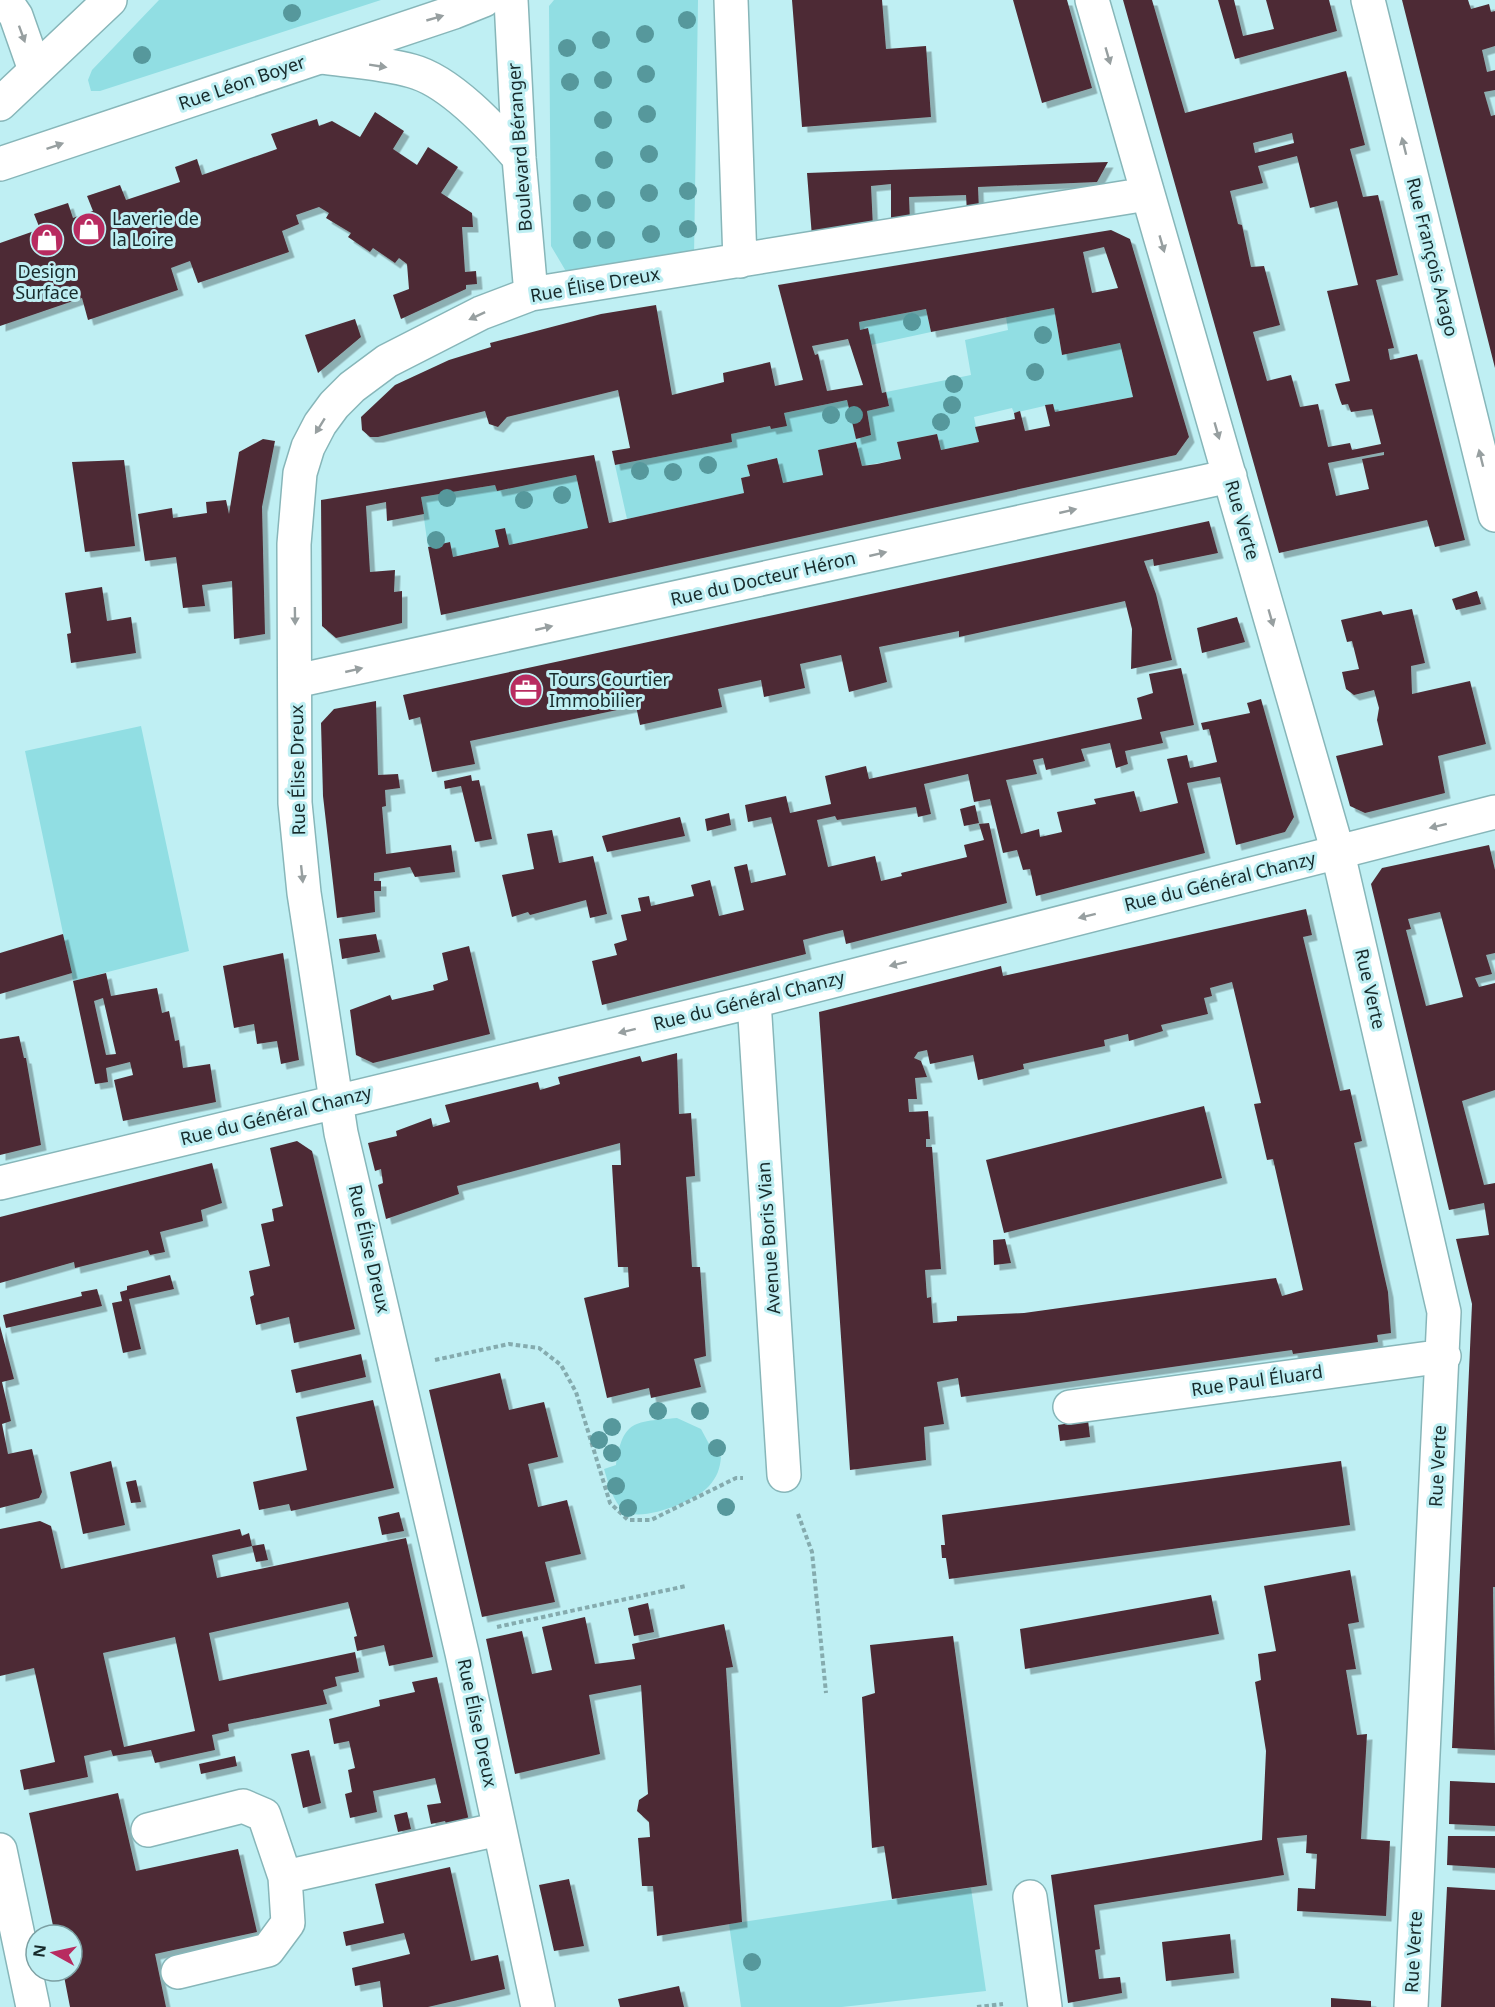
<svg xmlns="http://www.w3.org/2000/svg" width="1495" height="2007" font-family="'Noto Sans',sans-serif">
<defs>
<filter id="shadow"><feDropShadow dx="5.5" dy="5.5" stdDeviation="0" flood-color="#0004"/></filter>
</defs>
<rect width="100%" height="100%" fill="#bfeff3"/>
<path fill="#91dee3" d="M159,0H381L100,91H91L88,80L92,70Z
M554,0H698L694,256L567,273L551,246L549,6Z
M1054,308L1062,355L1120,343L1133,397L1055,412L1053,404L1014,413L1012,408L974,417L979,442L941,450L937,434L897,442L901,459L862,466L856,442L818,450L823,475L783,483L776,458L747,465L750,476L741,478L744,493L627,519L615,465L732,442L731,434L770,426L771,429L784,413L847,400L856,438L871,435L867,411L889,406L886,392L971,375L965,340L1008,330L1006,317Z
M926,309L931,332L871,345L868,328L860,330L859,322Z
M576,475L588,528L509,545L504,528L495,530L499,547L453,557L450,542L428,547L421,497L495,485L497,490Z
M141,726L189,951L73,981L25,751Z
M677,1418L701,1429L715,1455L721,1457C720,1469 717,1477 709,1486C696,1501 641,1523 624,1511C613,1502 608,1482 604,1469L616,1465C623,1419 635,1422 677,1418Z
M971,1888L986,1991L842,2007H741L729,1924Z"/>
<path fill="#4d2c34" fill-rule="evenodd" filter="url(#shadow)" d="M792,0H882L886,49L926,46L931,117L802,127Z
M1013,0H1067L1092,88L1042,103Z
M1123,0H1152L1185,113L1346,71L1365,145L1350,149L1363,197L1378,195L1398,275L1376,280L1394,348L1388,349L1390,360L1417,354L1465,540L1435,547L1427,520L1279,553ZM1292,133L1294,143L1255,153L1253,143ZM1297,156L1310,208L1337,201L1358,285L1327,291L1350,381L1335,384L1340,400L1342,405L1348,404L1351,412L1372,409L1381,444L1352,450L1350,443L1328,447L1318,404L1300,407L1291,375L1267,381L1253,332L1280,325L1264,266L1251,267L1242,225L1238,224L1230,191L1263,183L1258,166ZM1384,452V455L1362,459L1369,489L1336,496L1328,463Z
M1218,0H1234L1243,36L1274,29L1266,0H1329L1337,31L1235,59Z
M1402,0H1468L1471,9L1489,4L1491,12L1495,11V46L1482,50L1487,72L1495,70V90L1484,92L1491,116L1495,115V368Z
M375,112L404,131L393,149L417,165L428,147L458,167L441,193L472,213L473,227H462L465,272L476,271L477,284L466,285V289L401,319L393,295L409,289L407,264L399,258L395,263L373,248L370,252L348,237L351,233L326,218L329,213L319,207L296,215L299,224L282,231L289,252L198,283L190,261L171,268L178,290L88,320L82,298L0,326V243L40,229L34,214L68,203L73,218L93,211L87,196L120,185L126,200L180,182L175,167L197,159L202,175L277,149L271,134L317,119L319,126L332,121L360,137Z
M1108,162L1097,182L978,187L979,211L967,213L966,195L909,197L910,222L891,225V184L871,186L873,228L812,237L807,173Z
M1111,230L1130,239L1189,437L1176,455L441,615L428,547L450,542L453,557L499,547L495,530L505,528L509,545L588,528L576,475L497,491L495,485L421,497L424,514L387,521L386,502L366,506L370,572L395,570L394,592L402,591V623L336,638L322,626L321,500L594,455L609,523L744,493L741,478L750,476L747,465L777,458L783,483L823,475L818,450L856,442L862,466L877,464L901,459L897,442L937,434L941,450L979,442L975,427L1015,419L1014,413L1020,411L1025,431L1050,426L1045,405L1053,404L1055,412L1133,397L1120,343L1062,355L1054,308L931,332L926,309L859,322L860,330L868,328L882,393L886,392L889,406L867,411L871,435L856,439L847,400L784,413L787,426L771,429L770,426L731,434L732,442L615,465L612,451L630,448L618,390L507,417L498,427L489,424L485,411L378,437H370L362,430L361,417L395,385L449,360L491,347L490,343L601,314L656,305L672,395L724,382L723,373L770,362L775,386L803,380L778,285ZM1104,247L1118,288L1092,293L1083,252ZM848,339L863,385L827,391L818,354L815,355L812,346Z
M355,319L361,337L318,373L305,335Z
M263,439L275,441L262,507L265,634L234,639L232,581L202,585L205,606L183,608L176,557L145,561L138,514L172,508L173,518L207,513L206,502L226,500L229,514L239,452Z
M124,460L135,546L85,552L72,462Z
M1209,521L1218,553L1154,566L1153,559L1144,561L1156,594L1172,660L1131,669L1132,629L1125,601L959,637V631L879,647L887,682L849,692L841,655L800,664L805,688L764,697L761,680L718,689L722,707L640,725L636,706L470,741L475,764L432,772L420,717L409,720L403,695Z
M102,587L107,621L131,617L136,653L71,663L67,634L71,633L65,593Z
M1477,591L1481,604L1456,610L1452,599Z
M1412,609L1425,663L1411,666L1412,694L1470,681L1486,744L1438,756L1445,793L1365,813L1350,806L1336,756L1383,745L1377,720L1379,708L1374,690L1354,695L1346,689L1342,672L1359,669L1352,641L1347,642L1341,620L1381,611L1383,615Z
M1237,617L1245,642L1202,653L1197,628Z
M1181,668L1194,725L1160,732L1163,743L1125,751L1128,764L1116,768L1110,743L1081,749L1085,761L1046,770L1043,758L1033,760L1037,774L1006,780L1021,834L1039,829L1040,837L1062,832L1057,812L1096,804L1094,799L1134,791L1140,812L1178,803L1167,759L1187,755L1190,768L1217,762L1209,729L1203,730L1201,723L1250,713L1247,703L1261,699L1294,817L1285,832L1236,845L1220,777L1187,783L1205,853L1036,896L1030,869L1023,870L1017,850L1003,853L990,799L974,802L968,774L924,784L931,814L918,817L916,807L837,820L835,816L817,820L828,867L875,856L881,881L902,876L901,873L967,857L964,845L984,840L979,824L989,823L1007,903L846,944L843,930L826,934L803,940L806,954L602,1005L592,961L617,955L614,944L627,940L621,915L641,911L638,898L649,896L651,906L694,896L691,885L710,880L719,916L744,910L734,867L747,864L751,883L786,875L771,817L748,822L745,805L786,796L790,813L831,804L825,776L866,766L869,779L1142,719L1137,698L1153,693L1149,674Z
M376,701L378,775L398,774L400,788L385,790L386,806L382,807L386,854L451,845L455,872L415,877L410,867L374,873V881H381V891H374L375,912L337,918L323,796L321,723L334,709Z
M471,775L472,781L479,780L492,839L475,842L461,786L445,789L444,781Z
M975,805L979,823L964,826L960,809Z
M729,813L731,825L707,831L705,819Z
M680,817L685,836L607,852L602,836Z
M552,830L559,863L593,856L607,914L590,918L586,900L530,915L528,912L512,917L502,875L534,869L527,834Z
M1489,845L1495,870V953L1486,955L1492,974L1475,978L1479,987L1495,983V1090L1462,1101L1484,1185L1495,1183V1587H1493L1495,1750L1452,1748L1472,1304L1456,1239L1489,1235L1484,1203L1449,1210L1371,884L1382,868ZM1440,912L1463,997L1426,1006L1406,930L1411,929L1408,919Z
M1306,909L1312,935L1303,937L1340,1091L1350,1089L1362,1141L1354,1143L1388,1292L1391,1333L1377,1335L1378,1342L1293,1354L1292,1350L961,1397L958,1378L937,1382L944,1424L924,1427L926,1460L850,1470L819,1012L1001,966L1003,976ZM1232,982L1261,1103L1254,1104L1267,1160L1273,1159L1303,1290L1282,1296L1276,1278L1024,1313L957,1316V1321L933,1323L931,1297L927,1298L925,1270L941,1269L932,1147H926V1139H930L928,1111L909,1112L908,1099H917L915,1078L927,1077L921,1061L914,1058L918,1052L927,1050L930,1064L973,1055L978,1080L1024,1069L1023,1064L1105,1046L1104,1040L1128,1034L1129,1041L1163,1031L1161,1025L1208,1014L1204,998L1212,996L1210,988Z
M63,934L72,973L0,994V953Z
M376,934L380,952L342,959L339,939Z
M469,946L490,1034L373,1063L356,1055L350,1010L390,995L392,1000L434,990L433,985L448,980L442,953Z
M283,953L299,1060L281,1064L277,1041L257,1044L254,1024L234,1028L223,966Z
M106,973L111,996L157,988L162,1013L169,1011L175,1041L179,1040L183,1068L210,1064L216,1102L123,1121L114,1080L133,1075L130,1062L106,1068L108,1082L95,1084L73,981ZM103,998L116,1054L106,1055L94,1001Z
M19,1036L24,1058H26L41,1145L0,1155V1039Z
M677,1053L679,1114L691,1113L695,1176L686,1177L692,1267H700L706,1356L694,1359L701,1387L651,1398L649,1388L607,1398L584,1298L629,1287L628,1267H618L612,1165H621L620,1143L457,1186L459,1194L386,1219L378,1185L383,1183L381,1169L375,1171L368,1143L397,1136L396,1131L431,1118L433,1127L450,1122L445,1105L538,1082L540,1090L560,1084L558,1077L640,1056L642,1062Z
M1204,1106L1222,1178L1004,1233L986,1160Z
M297,1141L312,1151L355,1329L294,1343L289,1317L256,1325L250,1297L254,1295L249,1271L270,1266L261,1224L274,1221L272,1209L283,1206L270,1148Z
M212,1163L222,1203L201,1210L203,1221L160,1232L165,1252L150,1255L148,1250L75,1268L74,1262L0,1283V1217Z
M1005,1239L1011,1263L994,1265L993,1240Z
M170,1275L174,1289L129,1299L141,1349L123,1353L112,1303L122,1301L120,1292L127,1290V1286Z
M97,1289L102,1306L6,1328L3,1315L82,1296L81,1292Z
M0,1326L14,1379L2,1382L11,1421L2,1424L8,1454L32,1449L42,1492L39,1498L0,1508Z
M361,1354L366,1377L296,1393L291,1370Z
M500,1373L509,1410L544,1402L558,1457L528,1464L538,1507L567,1500L581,1554L545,1562L555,1602L482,1617L429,1390Z
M373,1400L394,1488L291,1511L289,1504L259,1510L253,1482L307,1470L296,1417Z
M1088,1420L1090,1437L1060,1441L1058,1425Z
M111,1461L125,1525L83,1534L70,1472Z
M1341,1461L1350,1525L949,1579L946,1558H942L941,1545H945L942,1515Z
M136,1480L141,1502L131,1503L126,1482Z
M399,1512L404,1531L382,1535L378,1517Z
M40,1521L51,1526L61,1569L240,1529L242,1536L249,1533L252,1546L212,1555L217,1578L406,1538L433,1657L389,1666L384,1645L357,1651L354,1637L357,1636L348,1602L209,1633L219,1681L355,1652L359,1672L335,1677L337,1686L323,1690L327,1704L228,1724L229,1731L212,1735L215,1750L155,1763L151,1750L113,1756L111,1750L84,1756L88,1777L24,1790L20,1770L55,1762L34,1668L0,1676V1529ZM175,1637L195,1731L124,1747L103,1653Z
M264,1544L268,1560L256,1562L252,1546Z
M1350,1570L1359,1622L1348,1624L1356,1669L1346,1670L1357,1735L1367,1734L1361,1839L1390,1841L1386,1916L1297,1911L1298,1888L1315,1889L1317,1854L1306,1853L1307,1835L1277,1838L1284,1875L1094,1905L1100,1949L1095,1950L1099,1979L1120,1977L1122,1993L1068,2003L1051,1875L1262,1840L1266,1751L1255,1682L1261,1680L1258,1654L1276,1651L1264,1586Z
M1211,1595L1219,1634L1025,1669L1020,1629Z
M648,1603L654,1632L634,1636L628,1608Z
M585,1617L595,1664L635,1659L632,1644L724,1624L733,1667L726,1668L742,1922L657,1936L653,1886H642L638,1838L650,1837L649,1822L637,1811L639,1800L648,1794L641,1685L589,1695L600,1754L515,1774L486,1639L522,1631L532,1674L552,1670L542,1627Z
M953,1636L987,1885L892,1899L884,1846L872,1848L862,1697L875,1693L870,1645Z
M437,1677L469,1821L447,1826L445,1821L431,1824L427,1805L441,1803L435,1778L373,1791L377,1812L350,1818L345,1794L352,1792L348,1770L355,1768L349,1741L334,1744L329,1719L380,1706L379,1700L415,1692L412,1682Z
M309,1750L321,1803L303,1808L291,1754Z
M235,1756L237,1766L201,1774L199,1764Z
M1450,1781L1495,1783V1826L1449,1824Z
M118,1793L136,1871L238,1849L257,1932L155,1954L166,2007H70L63,1971H72V1935H55L29,1813Z
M407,1812L411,1829L398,1832L394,1815Z
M1448,1836H1495V1868L1447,1865Z
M450,1867L471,1961L498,1955L505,1989L428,2007H383L380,1981L355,1986L352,1968L410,1954L404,1933L346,1946L343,1932L384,1923L375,1884Z
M569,1879L584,1946L554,1951L539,1885Z
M1447,1887L1495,1890V2007H1441Z
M1230,1934L1234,1973L1166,1981L1162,1942Z
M679,1986L684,2007H620L618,1999Z
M1331,1998L1371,2001V2007H1331Z"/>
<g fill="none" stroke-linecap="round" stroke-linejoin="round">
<defs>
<path id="minor" d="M5,0L16,16L35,70
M511,0L519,158L531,294
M731,0L740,261
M1092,0L1337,849L1444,1312L1411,2007
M1368,0L1495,515
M320,57C350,61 383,63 412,71C450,81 494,129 519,158
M296,681L1230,476
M754,1001L784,1475
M0,1183L754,1001L1495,812
M1070,1407L1444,1356
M148,1830L243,1806L264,1815L285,1877L288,1923L268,1950L178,1972
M0,1850L33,2007
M285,1877L499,1829
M1030,1897L1045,2007
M538,2007L462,1653L341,1133L304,893L295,803L294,544L300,473L308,447L320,424L334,405L352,387L387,361L481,313L531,294L1147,194"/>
<path id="major" d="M0,104L110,0
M0,164L454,12L484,0"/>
</defs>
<use href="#minor" stroke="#87b6b9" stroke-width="36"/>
<use href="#major" stroke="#87b6b9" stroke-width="36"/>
<path stroke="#85abae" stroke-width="4" stroke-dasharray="4.5 3" stroke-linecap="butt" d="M435,1360L509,1344L539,1348L561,1365L576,1392L610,1503L628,1520H651L736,1478H743
M798,1514L812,1552L826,1693
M497,1627L686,1586
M977,2007L1003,2004"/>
<use href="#minor" stroke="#fff" stroke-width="33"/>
<use href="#major" stroke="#fff" stroke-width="33"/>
</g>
<g fill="#56989c">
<circle cx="292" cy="13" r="9"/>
<circle cx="687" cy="20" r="9"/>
<circle cx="645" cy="34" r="9"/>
<circle cx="601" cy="40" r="9"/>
<circle cx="567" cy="48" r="9"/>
<circle cx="142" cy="55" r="9"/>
<circle cx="646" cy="74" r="9"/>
<circle cx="603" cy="80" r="9"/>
<circle cx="570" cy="82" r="9"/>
<circle cx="647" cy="114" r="9"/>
<circle cx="603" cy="120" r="9"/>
<circle cx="649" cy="154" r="9"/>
<circle cx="604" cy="160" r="9"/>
<circle cx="688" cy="191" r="9"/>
<circle cx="649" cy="193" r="9"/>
<circle cx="606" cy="200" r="9"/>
<circle cx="582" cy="203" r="9"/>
<circle cx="688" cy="229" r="9"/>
<circle cx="651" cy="234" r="9"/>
<circle cx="582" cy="240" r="9"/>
<circle cx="606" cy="240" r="9"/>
<circle cx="912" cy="322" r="9"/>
<circle cx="1043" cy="335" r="9"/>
<circle cx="1035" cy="372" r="9"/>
<circle cx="954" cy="384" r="9"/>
<circle cx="952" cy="405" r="9"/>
<circle cx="831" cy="415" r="9"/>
<circle cx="854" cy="415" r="9"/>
<circle cx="941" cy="422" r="9"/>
<circle cx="708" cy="465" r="9"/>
<circle cx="640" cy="471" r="9"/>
<circle cx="673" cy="472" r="9"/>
<circle cx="562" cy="495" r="9"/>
<circle cx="447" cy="498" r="9"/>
<circle cx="524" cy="500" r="9"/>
<circle cx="436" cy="540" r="9"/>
<circle cx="658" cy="1411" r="9"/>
<circle cx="700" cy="1411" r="9"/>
<circle cx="612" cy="1427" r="9"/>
<circle cx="599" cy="1440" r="9"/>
<circle cx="717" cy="1448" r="9"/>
<circle cx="612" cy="1453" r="9"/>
<circle cx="616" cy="1486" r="9"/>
<circle cx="726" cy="1507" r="9"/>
<circle cx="628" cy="1508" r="9"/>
<circle cx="752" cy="1962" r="9"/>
</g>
<defs><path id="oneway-solid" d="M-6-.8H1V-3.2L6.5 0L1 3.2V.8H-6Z" transform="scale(1.5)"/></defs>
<g fill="#979fa0">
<use href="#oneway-solid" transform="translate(435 18) rotate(-16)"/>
<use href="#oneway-solid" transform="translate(22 34) rotate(70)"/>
<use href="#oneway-solid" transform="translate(1108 56) rotate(74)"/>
<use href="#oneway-solid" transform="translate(378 66) rotate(9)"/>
<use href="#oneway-solid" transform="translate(55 146) rotate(-19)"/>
<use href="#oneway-solid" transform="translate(1404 146) rotate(-104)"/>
<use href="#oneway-solid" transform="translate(1162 244) rotate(74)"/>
<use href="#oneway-solid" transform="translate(477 316) rotate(155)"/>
<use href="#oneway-solid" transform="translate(320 426) rotate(122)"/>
<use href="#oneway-solid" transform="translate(1217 431) rotate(74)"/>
<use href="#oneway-solid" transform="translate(1481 458) rotate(-104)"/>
<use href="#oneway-solid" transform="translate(1068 511) rotate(-13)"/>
<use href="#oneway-solid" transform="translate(878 554) rotate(-13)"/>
<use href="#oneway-solid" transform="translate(295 616) rotate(89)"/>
<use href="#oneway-solid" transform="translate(1271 618) rotate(74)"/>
<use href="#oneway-solid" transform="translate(544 628) rotate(-13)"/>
<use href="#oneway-solid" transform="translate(354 670) rotate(-13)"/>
<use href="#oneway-solid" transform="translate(1438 826) rotate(166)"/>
<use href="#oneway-solid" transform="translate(302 874) rotate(84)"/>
<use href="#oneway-solid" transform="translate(1087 916) rotate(166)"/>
<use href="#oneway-solid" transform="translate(898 964) rotate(166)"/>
<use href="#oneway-solid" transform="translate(627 1031) rotate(166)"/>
</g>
<defs>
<symbol id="shop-disc" viewBox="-11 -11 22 22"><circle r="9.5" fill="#b82b60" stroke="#bfeff3"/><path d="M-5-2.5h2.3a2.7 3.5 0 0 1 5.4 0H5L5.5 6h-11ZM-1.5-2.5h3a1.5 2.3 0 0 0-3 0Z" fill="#fff"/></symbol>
<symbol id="office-disc" viewBox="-11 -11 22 22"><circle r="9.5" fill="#b82b60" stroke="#bfeff3"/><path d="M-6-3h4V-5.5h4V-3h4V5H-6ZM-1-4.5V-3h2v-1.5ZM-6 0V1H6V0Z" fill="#fff"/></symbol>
</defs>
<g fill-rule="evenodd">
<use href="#shop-disc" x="70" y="210" width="38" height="38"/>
<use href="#shop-disc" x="28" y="221" width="38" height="38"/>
<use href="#office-disc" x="507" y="671" width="38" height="38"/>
</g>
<g text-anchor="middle" stroke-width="6" stroke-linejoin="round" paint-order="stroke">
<g font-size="18" fill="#172a2b" stroke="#bfeff3">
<text transform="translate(242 83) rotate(-19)" y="6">Rue Léon Boyer</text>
<text transform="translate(520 147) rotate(-94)" y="6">Boulevard Béranger</text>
<text transform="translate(1432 257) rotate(76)" y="6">Rue François Arago</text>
<text transform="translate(595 285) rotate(-10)" y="6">Rue Élise Dreux</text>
<text transform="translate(1242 520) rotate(74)" y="6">Rue Verte</text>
<text transform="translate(763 579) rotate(-13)" y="6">Rue du Docteur Héron</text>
<text transform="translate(298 770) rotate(-91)" y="6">Rue Élise Dreux</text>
<text transform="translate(1220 882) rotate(-14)" y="6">Rue du Général Chanzy</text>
<text transform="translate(1370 989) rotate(77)" y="6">Rue Verte</text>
<text transform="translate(749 1001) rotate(-14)" y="6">Rue du Général Chanzy</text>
<text transform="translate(276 1116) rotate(-14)" y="6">Rue du Général Chanzy</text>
<text transform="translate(769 1238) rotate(-94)" y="6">Avenue Boris Vian</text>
<text transform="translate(369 1249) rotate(77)" y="6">Rue Élise Dreux</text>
<text transform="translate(1257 1381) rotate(-8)" y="6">Rue Paul Éluard</text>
<text transform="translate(1438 1466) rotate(-87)" y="6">Rue Verte</text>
<text transform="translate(477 1723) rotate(78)" y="6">Rue Élise Dreux</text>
<text transform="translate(1414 1952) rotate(-87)" y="6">Rue Verte</text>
</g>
<g font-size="18" fill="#172a2b" stroke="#bfeff3" text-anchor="start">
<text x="112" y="225">Laverie de<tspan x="112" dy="21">la Loire</tspan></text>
<text x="47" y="278" text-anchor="middle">Design<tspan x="47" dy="21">Surface</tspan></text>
<text x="549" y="686">Tours Courtier<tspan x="549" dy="21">Immobilier</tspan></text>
</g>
</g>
<g transform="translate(54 1953) rotate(278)"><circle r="28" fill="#bfeff3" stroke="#7ca0a3" stroke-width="1.5"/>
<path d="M0-4.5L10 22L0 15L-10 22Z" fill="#b82b60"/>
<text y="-9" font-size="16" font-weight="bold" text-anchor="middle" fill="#172a2b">N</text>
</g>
</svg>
